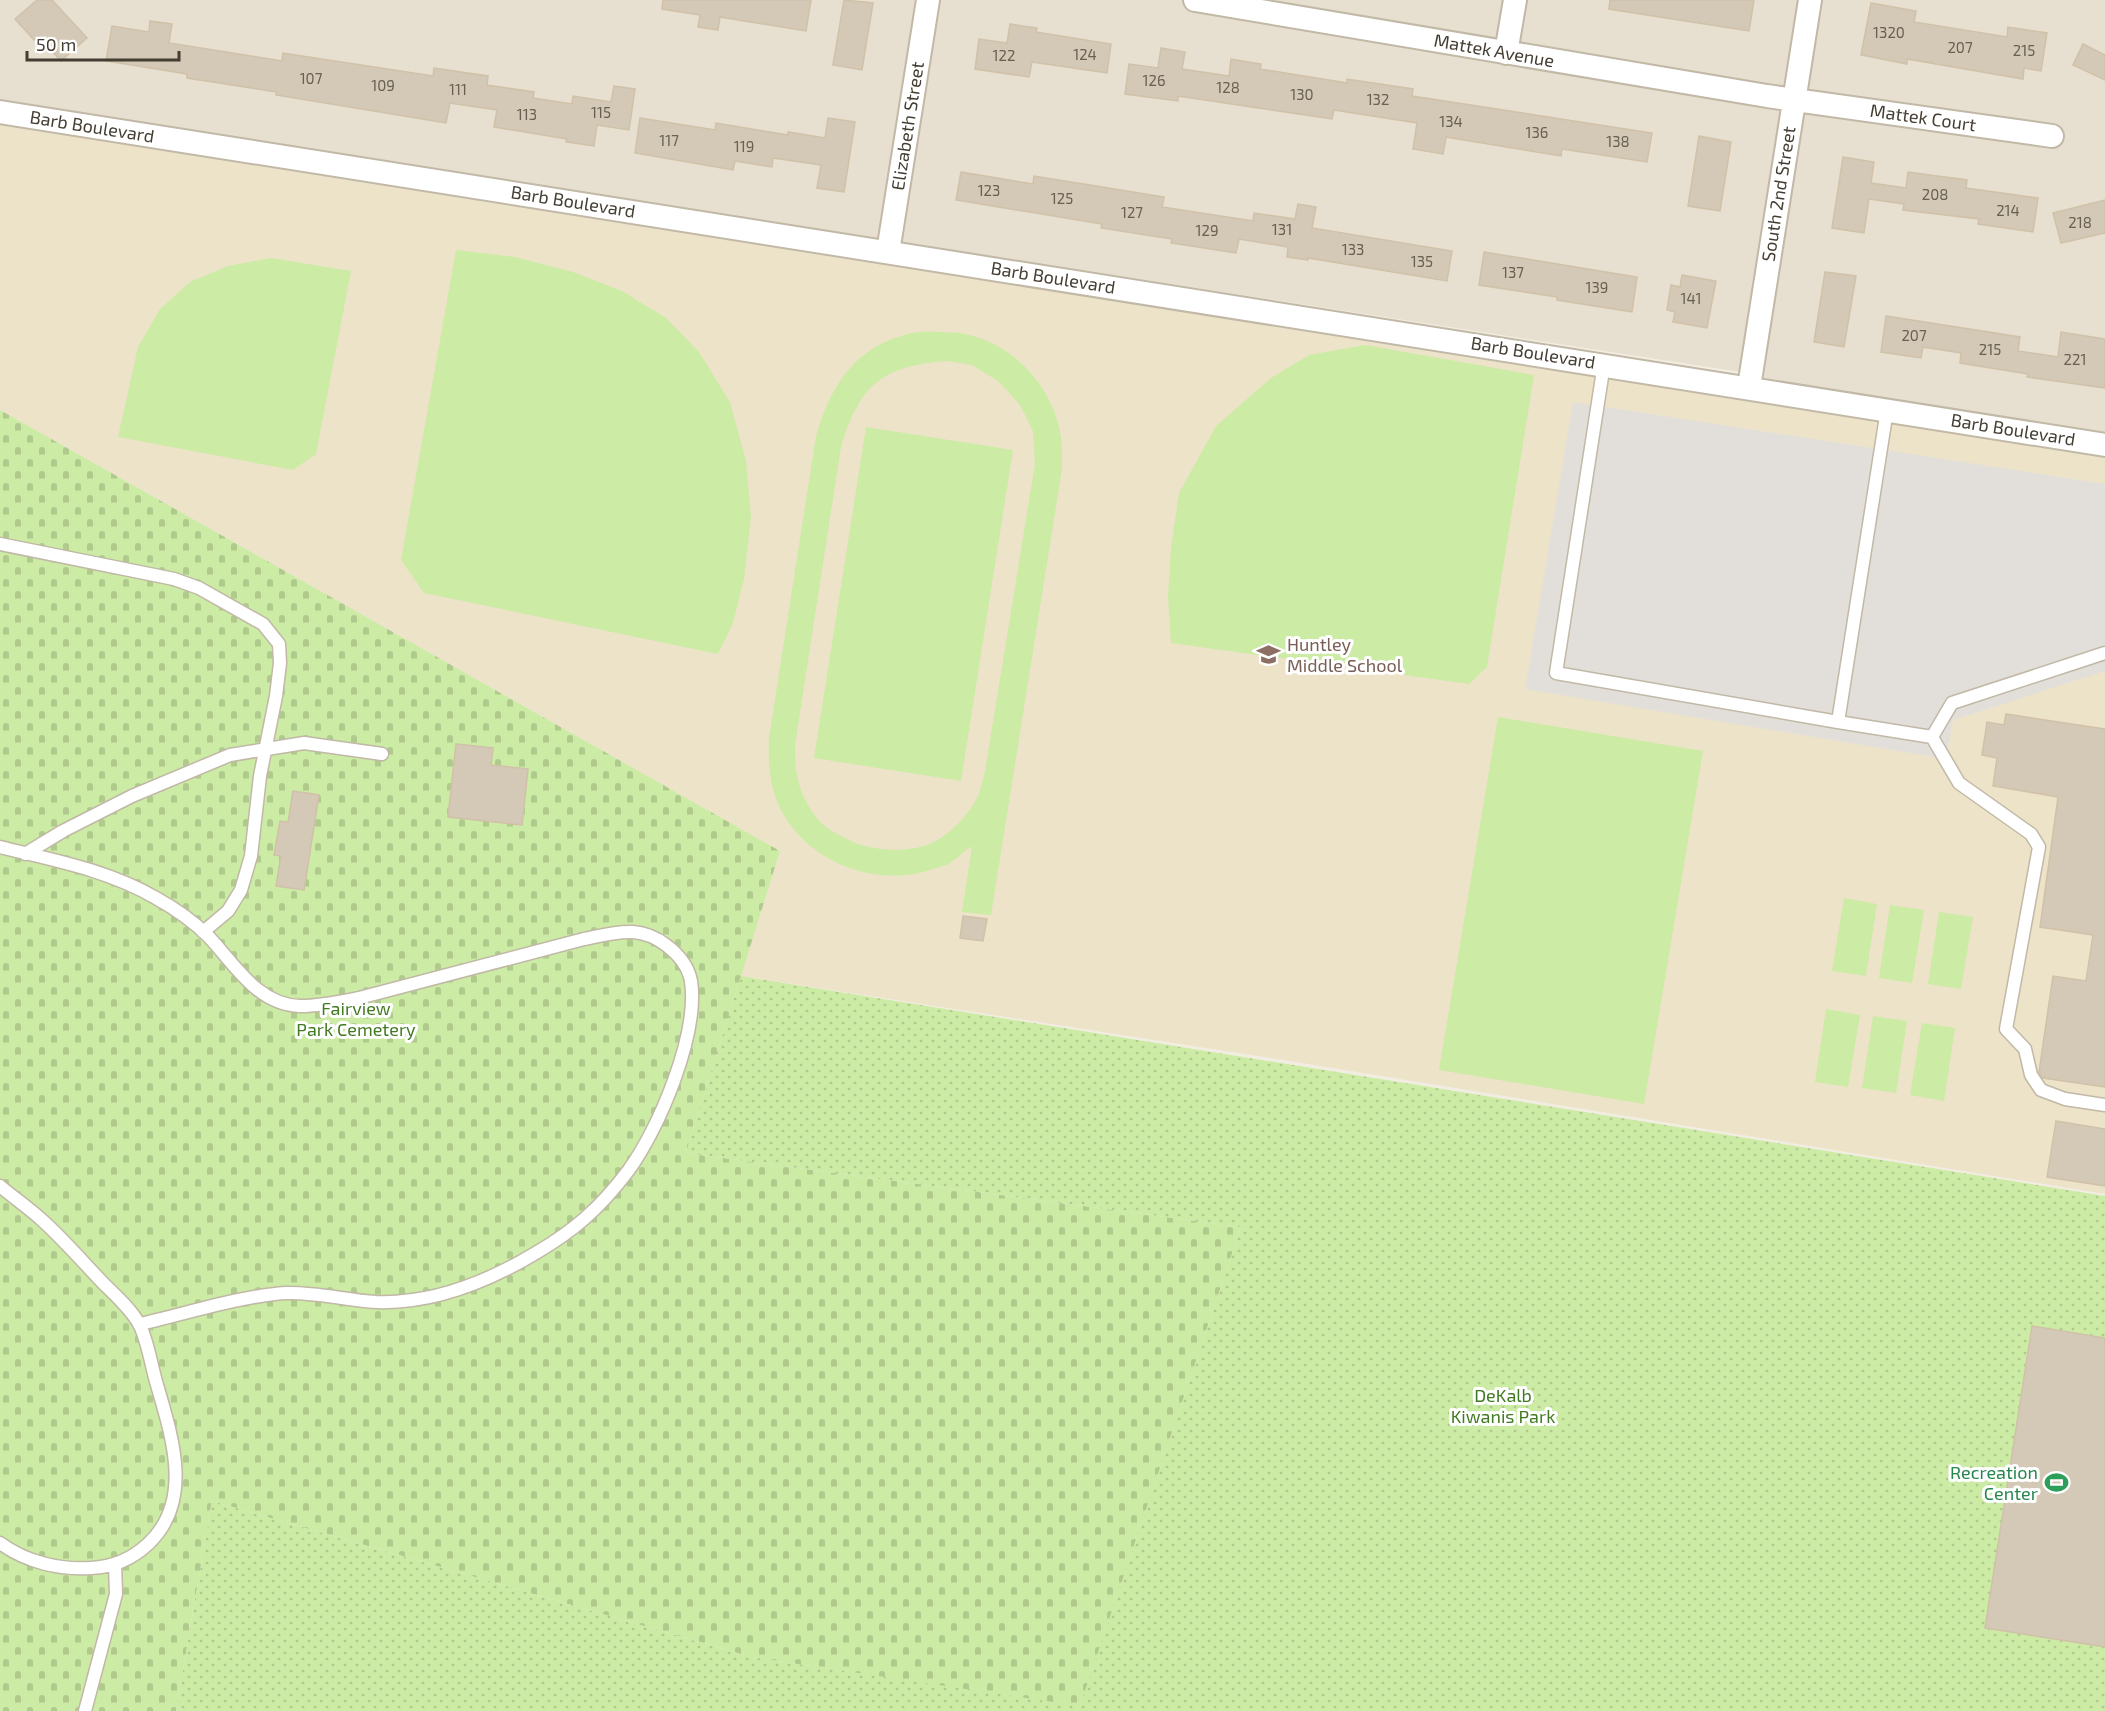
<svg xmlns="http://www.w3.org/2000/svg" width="2105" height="1711" font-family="'Exo 2',sans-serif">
<defs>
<pattern id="cemetery-stones" width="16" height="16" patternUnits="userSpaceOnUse" patternTransform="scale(1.5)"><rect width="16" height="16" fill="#cceba5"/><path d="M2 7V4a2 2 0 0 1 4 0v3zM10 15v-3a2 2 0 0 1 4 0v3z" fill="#b0ca8e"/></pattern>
<pattern id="park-dots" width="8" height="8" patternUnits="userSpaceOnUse" patternTransform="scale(1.5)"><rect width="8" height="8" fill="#cceba5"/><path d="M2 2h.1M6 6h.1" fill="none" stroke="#b0ca8e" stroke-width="1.8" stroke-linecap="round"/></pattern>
</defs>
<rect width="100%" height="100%" fill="#f2ede1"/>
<path fill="#e7dfcf" d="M0,0H1800L1741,372L0,103Z
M1820,0H2105V436L1754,384Z"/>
<path fill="#ede3c9" d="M0,125L2105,458V1194L1290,1061L741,976L780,851L0,410Z"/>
<path fill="#cceba5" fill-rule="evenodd" d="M456,250L515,257L573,272L622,291L666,318L699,352L730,402L746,461L751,517L744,579L733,623L718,654L424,593L401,560Z
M271,258L351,271L316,454L293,470L118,437L138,347L160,309L190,282L228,266Z
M941,332C950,333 960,332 969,335C1016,346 1054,389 1061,437C1062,447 1062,459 1062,469L991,915L962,912L972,846C964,851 958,858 950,863C945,866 939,867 933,869C872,891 794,857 774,793C769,775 768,757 769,738L816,436C831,385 855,347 908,334C919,331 931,332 941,332ZM947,361L972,365L998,381L1020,405L1033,431L1035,464L985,771C983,779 981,790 977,798C969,814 952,832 936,841C912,854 870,852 847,839C837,834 823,827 817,818C798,794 795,774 795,745L841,447C860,384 882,366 947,361Z
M1365,345L1534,375L1487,667L1469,684L1171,643L1168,597L1171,548L1179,493L1216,426L1271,378L1309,355Z
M866,427L1013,450L961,781L814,758Z
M1498,717L1703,751L1644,1104L1439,1070Z
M1844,898L1877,904L1866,976L1832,971Z
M1890,905L1924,910L1912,983L1879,978Z
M1939,912L1973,917L1961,989L1928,984Z
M1826,1009L1860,1015L1848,1087L1815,1082Z
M1873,1016L1907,1021L1896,1093L1862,1088Z
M1922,1023L1955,1028L1944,1101L1910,1095Z"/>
<path fill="url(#cemetery-stones)" d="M0,410L780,851L686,1153L1241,1227L1080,1707L751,1657L212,1501L176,1711H0Z"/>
<path fill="url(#park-dots)" d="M741,976L2105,1196V1711H176L212,1501L751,1657L1080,1706L1241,1227L686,1153Z"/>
<path fill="#e2dfdb" d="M1573,402L2105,484V671L1953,720L1946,759L1525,689Z"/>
<path fill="#d4c9b6" stroke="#d0c1a8" stroke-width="1.5" d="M37,0H52L87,38L61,61L38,36L34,40L15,19Z
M663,0H811L806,31L720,17L718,30L698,27L700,15L662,9Z
M844,0L873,3L862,70L833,65Z
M1610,0H1754L1749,31L1609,9Z
M1871,3L1916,11L1914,22L2007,37L2008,27L2047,33L2041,71L2024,68L2023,79L1907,59V64L1861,55Z
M150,21L172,24L169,43L282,61L283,53L433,76L434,68L488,76L487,85L534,92L533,98L572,104L573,96L611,102L614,86L635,89L629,130L597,125L594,146L566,142L567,139L494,127L497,110L450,103L446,123L276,95L277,92L187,78V74L106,61L112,26L149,32Z
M1010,24L1037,28L1036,32L1111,44L1107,73L1032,62L1029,77L975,69L979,39L1007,43Z
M2083,44L2105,55V80L2073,65Z
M1161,48L1185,52L1182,69L1229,76L1231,59L1261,64L1260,69L1347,83V79L1413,89L1412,96L1652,133L1647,162L1562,149L1561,156L1446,137L1443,154L1413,149L1417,123L1334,110L1332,119L1178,96V101L1125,94L1129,64L1158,68Z
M640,118L715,130L716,123L788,135V132L825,138L828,118L855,122L844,192L817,188L821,165L773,158L772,167L735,161L733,170L635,153Z
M1699,136L1731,142L1720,211L1688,206Z
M1843,157L1874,162L1871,183L1906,188L1908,172L1967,180L1966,188L2038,198L2033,232L1978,224L1979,219L1903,210L1904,204L1869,199L1864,233L1832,228Z
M961,172L1033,184L1034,176L1096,186L1164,197L1162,207L1253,221L1254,213L1295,219L1298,204L1316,207L1312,228L1452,251L1447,281L1308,258V260L1287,257L1288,247L1239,239L1236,253L1171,243L1172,239L1101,228L1102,224L956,200Z
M2105,200V233L2061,243L2053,213Z
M1484,252L1637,277L1632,312L1557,300V297L1479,285Z
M1825,272L1856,276L1844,347L1814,342Z
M1682,275L1716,281L1707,328L1673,322L1675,312L1667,310L1671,285L1680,287Z
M1886,316L2020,337L2018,351L2058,357L2061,332L2105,339V388L2027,377L2028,374L1960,363L1961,353L1923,347L1921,358L1881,352Z
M2006,714L2105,729V1087L2043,1078L2039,1072L2053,976L2086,981L2093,935L2040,927L2058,797L1993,786L1997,758L1982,755L1987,722L2004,725Z
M456,744L493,748L491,765L528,769L522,825L448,817Z
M293,791L319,795L304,890L276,886L281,856L274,855L280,821L288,822Z
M963,916L987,919L983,941L960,938Z
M2056,1121L2105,1129V1186L2047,1177Z
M2032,1326L2105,1338V1647L1985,1628Z"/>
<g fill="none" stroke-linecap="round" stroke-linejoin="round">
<defs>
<path id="service" d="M1604,364L1556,673L1838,722
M1887,410L1838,722L1932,737L1952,703L2105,653
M0,544L174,579L199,588L263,624L279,644L280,663L276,696L260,776L251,856L241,890L228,911L203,932
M1932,737L1959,783L2031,834L2039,847L2006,1029L2025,1049L2031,1075L2041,1090L2065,1099L2105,1105
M0,847C53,860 108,870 156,898C174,908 193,921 208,936C234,963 257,1005 300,1006C320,1006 339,1002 359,998L584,939C599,936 617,931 633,932C645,933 657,938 666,945C678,954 688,965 691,981C699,1034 659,1129 628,1171C600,1208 574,1231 534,1254C487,1282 431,1304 376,1302C345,1300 316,1292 286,1293C240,1296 185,1314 140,1324
M25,854L63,831L132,796L230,755L304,743L382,754
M0,1186C14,1198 29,1208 43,1221C64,1240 83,1262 103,1283C115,1295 131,1309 139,1324C147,1337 152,1369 157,1385C172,1437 194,1501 148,1544C132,1559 113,1567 91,1568C59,1570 26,1562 0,1543
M85,1711L116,1594L115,1564"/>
<path id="minor" d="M1195,0L1767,96L2052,136
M1506,53L1515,0
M0,112L2105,445
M888,252L928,0
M1749,387L1810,0"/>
</defs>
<use href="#service" stroke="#c1b8a6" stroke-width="15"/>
<use href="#minor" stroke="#c1b8a6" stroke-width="26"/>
<use href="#service" stroke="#fff" stroke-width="12"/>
<use href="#minor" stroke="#fff" stroke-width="22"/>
</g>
<defs>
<symbol id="school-bare" viewBox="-9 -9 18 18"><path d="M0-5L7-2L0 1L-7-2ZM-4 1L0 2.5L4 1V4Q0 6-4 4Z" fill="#8d6e63" stroke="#fff" stroke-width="2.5" paint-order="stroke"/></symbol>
<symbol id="stadium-bare" viewBox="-9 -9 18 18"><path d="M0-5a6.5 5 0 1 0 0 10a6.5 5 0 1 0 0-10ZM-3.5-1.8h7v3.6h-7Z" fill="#2e9e5b" stroke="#fff" stroke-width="2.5" paint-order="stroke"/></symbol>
</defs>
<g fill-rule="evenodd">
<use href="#school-bare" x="1252" y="638" width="33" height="33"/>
<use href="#stadium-bare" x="2040" y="1466" width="33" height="33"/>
</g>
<g text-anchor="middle" stroke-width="6" stroke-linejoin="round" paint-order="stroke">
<g font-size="15" fill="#686053">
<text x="1889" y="38">1320</text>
<text x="1960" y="53">207</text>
<text x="2024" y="56">215</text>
<text x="1085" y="60">124</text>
<text x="1004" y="61">122</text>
<text x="311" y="84">107</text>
<text x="1154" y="86">126</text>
<text x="383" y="91">109</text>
<text x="1228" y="93">128</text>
<text x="458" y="95">111</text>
<text x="1302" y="100">130</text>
<text x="1378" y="105">132</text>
<text x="601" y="118">115</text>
<text x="527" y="120">113</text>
<text x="1451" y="127">134</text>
<text x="1537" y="138">136</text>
<text x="669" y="146">117</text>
<text x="1618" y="147">138</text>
<text x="744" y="152">119</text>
<text x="989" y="196">123</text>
<text x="1935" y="200">208</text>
<text x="1062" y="204">125</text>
<text x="2008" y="216">214</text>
<text x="1132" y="218">127</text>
<text x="2080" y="228">218</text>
<text x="1282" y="235">131</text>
<text x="1207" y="236">129</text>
<text x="1353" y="255">133</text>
<text x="1422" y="267">135</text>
<text x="1513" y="278">137</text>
<text x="1597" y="293">139</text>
<text x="1691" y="304">141</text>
<text x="1914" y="341">207</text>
<text x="1990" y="355">215</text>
<text x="2075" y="365">221</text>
</g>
<g font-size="18" fill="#443d32" stroke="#fff">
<text transform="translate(1494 51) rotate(10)" y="6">Mattek Avenue</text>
<text transform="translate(1923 118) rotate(8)" y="6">Mattek Court</text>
<text transform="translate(908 126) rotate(-81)" y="6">Elizabeth Street</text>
<text transform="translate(92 127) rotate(9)" y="6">Barb Boulevard</text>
<text transform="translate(1779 194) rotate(-81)" y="6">South 2nd Street</text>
<text transform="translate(573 202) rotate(9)" y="6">Barb Boulevard</text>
<text transform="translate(1053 278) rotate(9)" y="6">Barb Boulevard</text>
<text transform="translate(1533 353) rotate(9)" y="6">Barb Boulevard</text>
<text transform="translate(2013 430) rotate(9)" y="6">Barb Boulevard</text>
</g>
<g font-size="18" fill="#785e54" stroke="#fff" text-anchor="start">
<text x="1287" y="651">Huntley<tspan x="1287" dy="21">Middle School</tspan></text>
</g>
<g font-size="18" fill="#427a21" stroke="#fff">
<text x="356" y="1015">Fairview<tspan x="356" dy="21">Park Cemetery</tspan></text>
<text x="1503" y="1402">DeKalb<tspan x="1503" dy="21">Kiwanis Park</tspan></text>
</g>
<g font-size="18" fill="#27864d" stroke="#fff" text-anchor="end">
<text x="2038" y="1479">Recreation<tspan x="2038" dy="21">Center</tspan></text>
</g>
</g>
<path d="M27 51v9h152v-9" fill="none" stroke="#443d32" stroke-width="3"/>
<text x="36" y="51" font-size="18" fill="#443d32" stroke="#ffffff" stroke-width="4.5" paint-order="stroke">50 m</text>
</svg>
